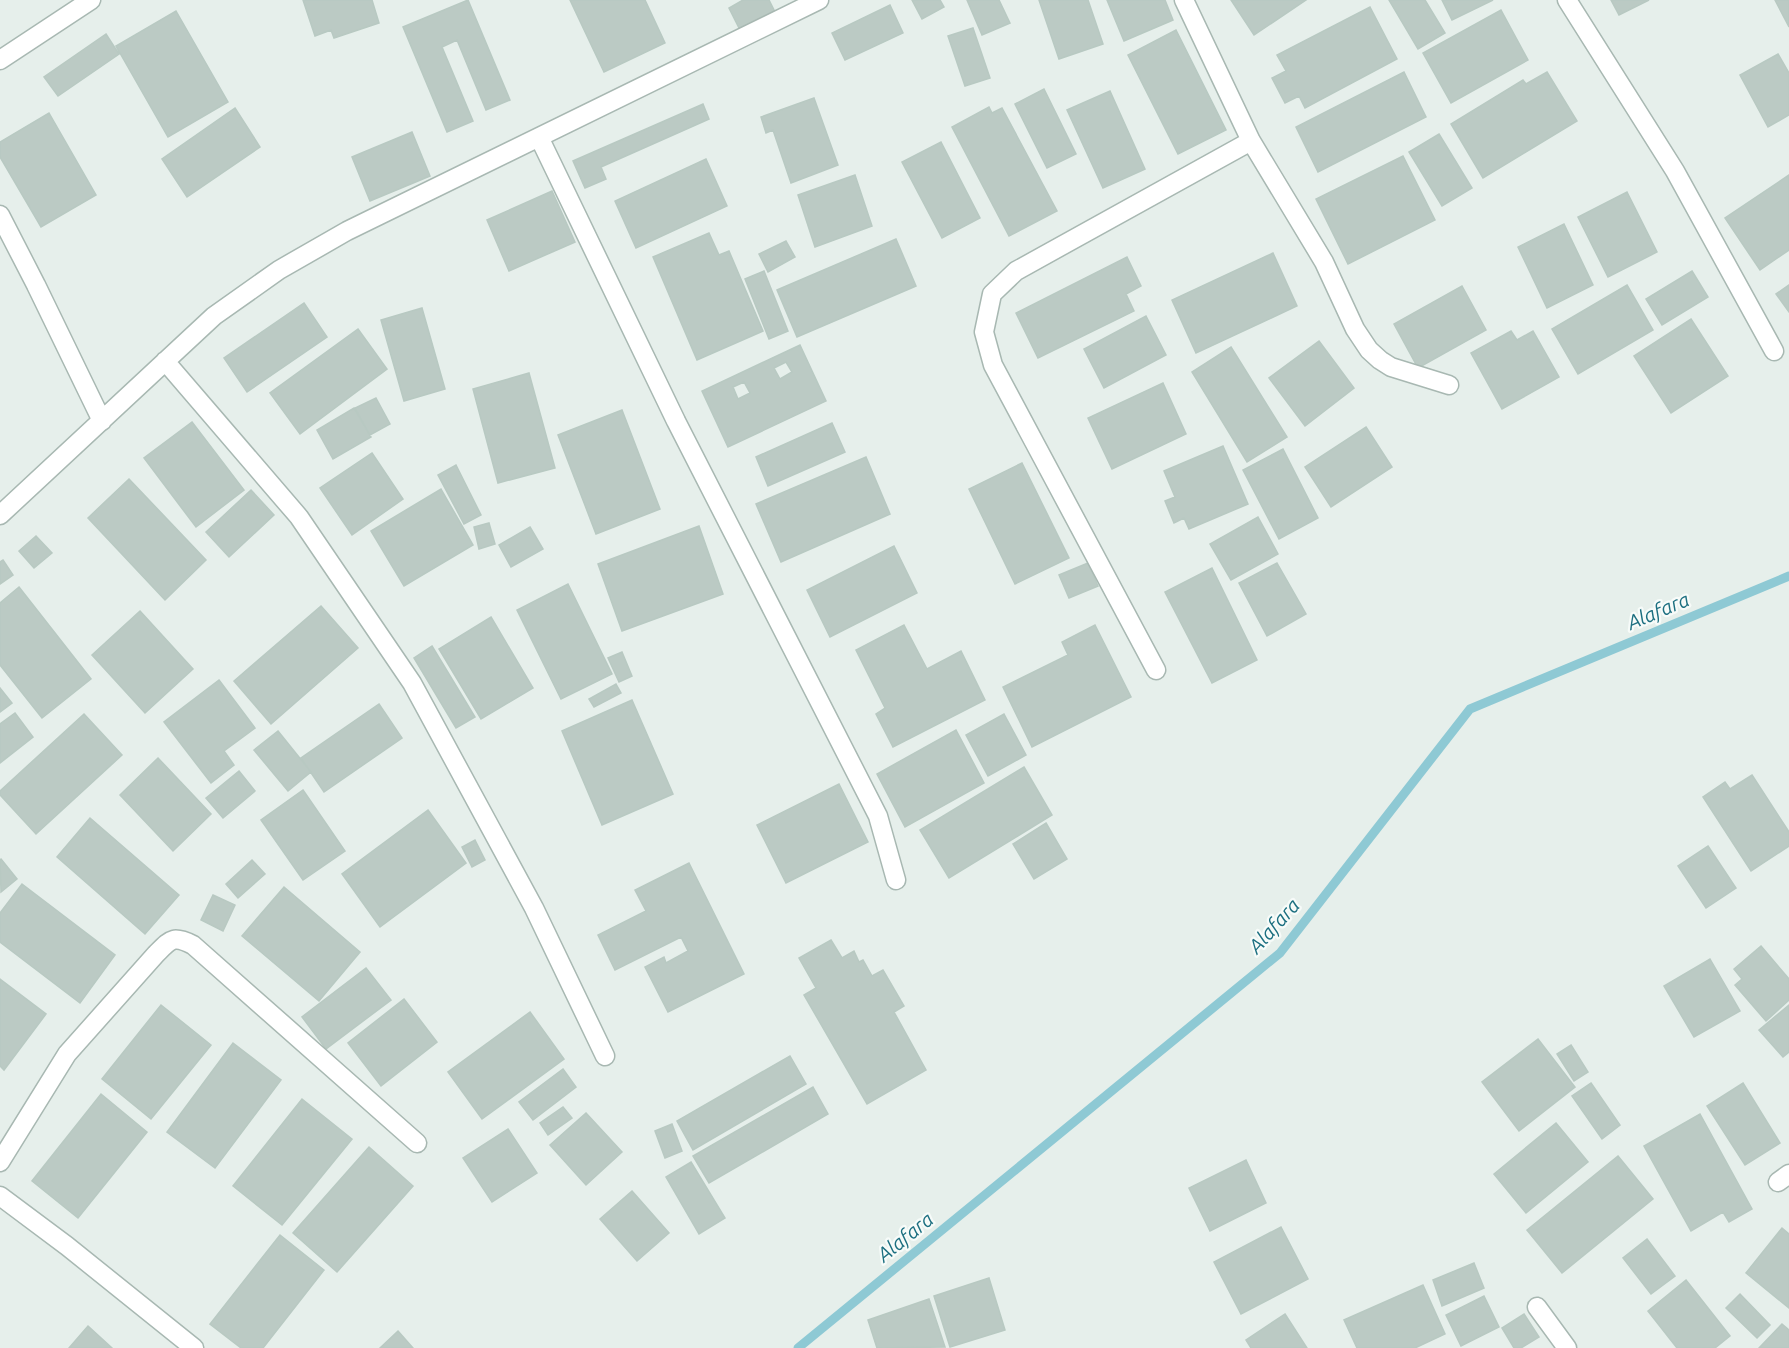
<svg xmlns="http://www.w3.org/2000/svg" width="1789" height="1348" font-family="Ubuntu,sans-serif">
<rect width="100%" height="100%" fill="#e6efeb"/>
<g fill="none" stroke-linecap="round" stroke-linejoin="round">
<path stroke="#8ec9d4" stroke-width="9" d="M798,1348L1280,953L1470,709L1789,576"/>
</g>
<path fill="#bbcac4" stroke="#b8c9c2" stroke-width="1.5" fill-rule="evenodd" d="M303,0H372L379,23L334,38L331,30L315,36Z
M468,0L510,100L486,110L457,40L442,47L473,121L447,132L403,27Z
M570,0H645L665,43L604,72Z
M743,0H769L775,12L740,30L729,8Z
M912,0H940L944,7L922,19Z
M967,0H999L1010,23L982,35Z
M1039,0H1088L1103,44L1059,59Z
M1107,0H1165L1173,20L1124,41Z
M1231,0H1306L1254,35Z
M1389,0H1425L1445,33L1418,49Z
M1442,0H1493L1452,20Z
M1611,0H1649L1619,15Z
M1775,0H1789V27Z
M890,5L903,33L845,60L832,33Z
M1370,7L1397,59L1305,108L1299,96L1285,103L1272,78L1286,71L1277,55Z
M1501,10L1528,60L1451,103L1423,53Z
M176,11L228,102L168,137L116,46Z
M973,28L990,78L965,86L948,36Z
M1176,30L1226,130L1178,154L1128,55Z
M106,34L119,54L58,96L44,77Z
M1778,54L1789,73V115L1768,127L1740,75Z
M1404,72L1426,117L1318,172L1296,127Z
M1547,72L1577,121L1483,178L1451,124L1523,80L1526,84Z
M1044,89L1076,154L1047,168L1015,104Z
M1110,91L1145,169L1103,188L1067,110Z
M814,98L838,165L791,183L773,130L766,133L761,117Z
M703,104L709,119L601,167L606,179L585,188L573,161Z
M989,107L992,113L1002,108L1057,211L1009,236L952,127Z
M235,108L260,147L187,197L162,159Z
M49,113L96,195L41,227L0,157V142Z
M412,132L430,176L370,201L352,157Z
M1439,134L1472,188L1442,206L1409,152Z
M941,142L980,218L942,238L902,162Z
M1403,156L1435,220L1348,264L1316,199Z
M706,159L727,206L636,248L615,201Z
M855,175L872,226L815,247L798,195Z
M1789,175V250L1760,270L1725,218Z
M552,191L575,242L509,271L487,220Z
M1627,192L1657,252L1608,277L1578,217Z
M1564,224L1593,285L1547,308L1518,247Z
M709,233L719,255L729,251L763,331L697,360L653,257Z
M896,239L916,286L797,337L777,290Z
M786,241L795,257L768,272L759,254Z
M1273,253L1297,306L1196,353L1172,300Z
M1127,257L1141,286L1126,294L1134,311L1038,358L1016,313Z
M764,271L788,331L769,339L745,279Z
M1692,271L1708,297L1662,325L1646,299Z
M1627,285L1653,330L1578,374L1552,329Z
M1789,285V312L1776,294Z
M1462,286L1486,330L1418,368L1394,324Z
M304,303L327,337L247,392L224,358Z
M422,308L445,389L404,401L381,320Z
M1146,316L1166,355L1104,388L1084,349Z
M1691,319L1728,376L1671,413L1634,356Z
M358,329L387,369L300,434L270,393Z
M1511,331L1517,340L1533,331L1559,377L1502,409L1471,353Z
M1319,341L1354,388L1305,426L1269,378Z
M800,345L826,401L728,447L702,391ZM786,362L792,372L780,379L774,368ZM744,382L750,393L738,399L733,387Z
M1231,347L1287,437L1247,462L1192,372Z
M529,373L555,468L498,483L473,389Z
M1163,383L1186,434L1112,469L1088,418Z
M376,398L390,424L370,435L355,408Z
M354,408L371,437L333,459L317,430Z
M622,410L660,509L596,534L558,435Z
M192,422L244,490L196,527L144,458Z
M832,423L845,452L768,486L756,457Z
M1366,427L1392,467L1331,507L1305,467Z
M1223,446L1248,504L1189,529L1184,518L1174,523L1165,501L1175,497L1164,471Z
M1283,449L1318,518L1279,539L1243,470Z
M372,453L403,499L352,535L320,488Z
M866,457L890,514L781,562L756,504Z
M1022,463L1069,558L1015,584L969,489Z
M456,465L481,515L464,524L438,475Z
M129,479L206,560L165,600L88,518Z
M441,489L473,545L404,586L371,531Z
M251,490L274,515L229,557L206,532Z
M1258,517L1278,554L1231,580L1210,544Z
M489,523L495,544L479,549L474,527Z
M699,526L723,594L622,631L598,564Z
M530,527L543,549L511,567L499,545Z
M36,536L52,553L34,568L19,551Z
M894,546L917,593L830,637L807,590Z
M3,560L13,575L0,584V562Z
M1088,563L1098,586L1069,598L1059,575Z
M1277,563L1306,614L1267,636L1239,583Z
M1212,568L1257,660L1212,683L1165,592Z
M568,584L612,674L561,699L517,610Z
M19,587L91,679L42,718L0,665V603Z
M321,606L358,648L271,724L234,681Z
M140,611L193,669L145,713L92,655Z
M491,617L533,688L481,719L439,649Z
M904,625L927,669L961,651L985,700L893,747L876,714L885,708L856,650Z
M1095,625L1131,697L1032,747L1003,687L1068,655L1062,642Z
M432,646L475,717L456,728L414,658Z
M622,652L632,676L619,682L608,658Z
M219,680L255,728L224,751L234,765L211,783L164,722Z
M616,684L621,693L594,707L589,699Z
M0,688L12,703L0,712Z
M632,700L673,794L602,825L562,731Z
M379,704L402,738L324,792L301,758Z
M15,713L33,737L0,763V724Z
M84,714L122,755L36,834L0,795V791Z
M1004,714L1026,755L988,776L966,735Z
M956,730L984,783L905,827L877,774Z
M278,731L311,772L288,791L254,750Z
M158,758L211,814L173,851L120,795Z
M1024,767L1052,815L949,878L920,830Z
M239,771L255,791L223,818L206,798Z
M1752,775L1789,832V846L1751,871L1703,797L1725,782L1730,789Z
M839,784L868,842L786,883L757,825Z
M303,790L345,851L303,880L261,820Z
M428,810L466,863L380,927L342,874Z
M90,818L179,895L145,934L57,857Z
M1046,823L1067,859L1034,879L1013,844Z
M475,840L485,860L472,867L462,847Z
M1708,846L1736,888L1706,908L1678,866Z
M1,859L17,879L1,892L0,860Z
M252,860L265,874L238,898L226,884Z
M689,863L744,974L668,1012L645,967L664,957L666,963L688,951L681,937L615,970L598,935L646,911L635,890Z
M22,884L115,955L80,1003L0,942V913Z
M284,887L360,952L319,1001L242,936Z
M213,895L235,905L223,931L201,920Z
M831,940L842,958L854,951L859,962L863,960L872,976L883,970L904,1006L894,1012L926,1070L867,1104L804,995L816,988L799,958Z
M1761,946L1789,979V1000L1766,1021L1735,985L1742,979L1734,969Z
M1710,959L1740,1011L1694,1037L1664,986Z
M366,968L391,1000L326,1049L302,1017Z
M0,979L46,1014L4,1070L0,1066Z
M404,999L437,1042L381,1086L348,1043Z
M161,1005L211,1045L151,1119L102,1079Z
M1789,1005V1052L1783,1057L1759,1030Z
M530,1012L564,1059L482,1119L448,1072Z
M1538,1039L1575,1087L1519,1131L1482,1082Z
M233,1043L281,1080L215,1168L167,1132Z
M1571,1045L1588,1072L1574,1081L1557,1054Z
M790,1056L806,1084L693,1150L677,1121Z
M563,1069L576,1087L533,1120L519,1102Z
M1591,1083L1620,1125L1602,1139L1572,1096Z
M1743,1083L1780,1143L1745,1165L1707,1106Z
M813,1087L828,1114L709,1183L693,1156Z
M101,1094L147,1132L78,1218L32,1181Z
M302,1099L352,1139L282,1225L233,1186Z
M563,1107L572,1118L548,1135L540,1123Z
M586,1113L622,1152L586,1185L550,1145Z
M1700,1114L1752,1209L1729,1222L1723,1212L1691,1231L1644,1146Z
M1556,1123L1588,1162L1526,1213L1494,1174Z
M672,1124L682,1151L665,1158L655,1131Z
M508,1129L537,1173L492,1202L463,1158Z
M369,1147L413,1186L337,1272L293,1233Z
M1618,1156L1653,1199L1562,1273L1527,1230Z
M1246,1160L1266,1203L1210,1231L1189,1188Z
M691,1162L725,1218L699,1234L666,1177Z
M632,1191L669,1233L637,1261L600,1219Z
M1281,1227L1308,1279L1241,1314L1214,1262Z
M1782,1228L1789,1234V1308L1746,1273Z
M280,1235L324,1270L263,1348H241L210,1324Z
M1647,1239L1675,1276L1651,1294L1623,1258Z
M1474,1263L1484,1288L1442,1306L1433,1280Z
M989,1278L1005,1330L950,1347L934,1296Z
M1686,1280L1730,1336L1715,1348H1677L1648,1311Z
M1423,1285L1445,1334L1415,1348H1357L1344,1320Z
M1740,1294L1770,1325L1757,1338L1726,1308Z
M1484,1296L1499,1327L1461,1346L1446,1315Z
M929,1299L945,1347L877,1348L868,1320Z
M1285,1314L1307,1348H1251L1246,1340Z
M1524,1314L1539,1337L1521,1348H1514L1502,1328Z
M1782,1324L1789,1330V1348H1759Z
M88,1326L112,1348H69Z
M398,1331L413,1348H380Z"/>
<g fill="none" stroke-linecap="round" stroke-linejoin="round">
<defs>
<path id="minor" d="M1184,0L1251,141L1324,262L1355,329L1369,350L1380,360L1391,367L1449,385
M1567,0L1675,171L1774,351
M0,60L91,0
M539,137L676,421L878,816L896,880
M0,215L36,285L102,421
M165,361L299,517L412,683L534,908L605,1056
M0,515L214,316L279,270L347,231L819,0
M1156,670L993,365L984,332L992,294L1016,271L1251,141
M0,1162L67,1054L156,954C171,939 173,935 193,945L417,1143
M1778,1182L1789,1174
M0,1196L67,1246L194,1348
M1537,1307L1567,1348"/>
</defs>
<use href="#minor" stroke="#a8b8b2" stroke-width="21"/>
<use href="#minor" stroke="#fff" stroke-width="18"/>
</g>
<g text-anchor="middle" stroke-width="4.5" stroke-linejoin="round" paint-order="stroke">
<g font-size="20" font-style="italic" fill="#1c6f80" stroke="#f7fbf9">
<text transform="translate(1658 611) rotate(-23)" y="7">Alafara</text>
<text transform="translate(1274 926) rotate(-48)" y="7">Alafara</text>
<text transform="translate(905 1237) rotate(-39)" y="7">Alafara</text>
</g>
</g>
</svg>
